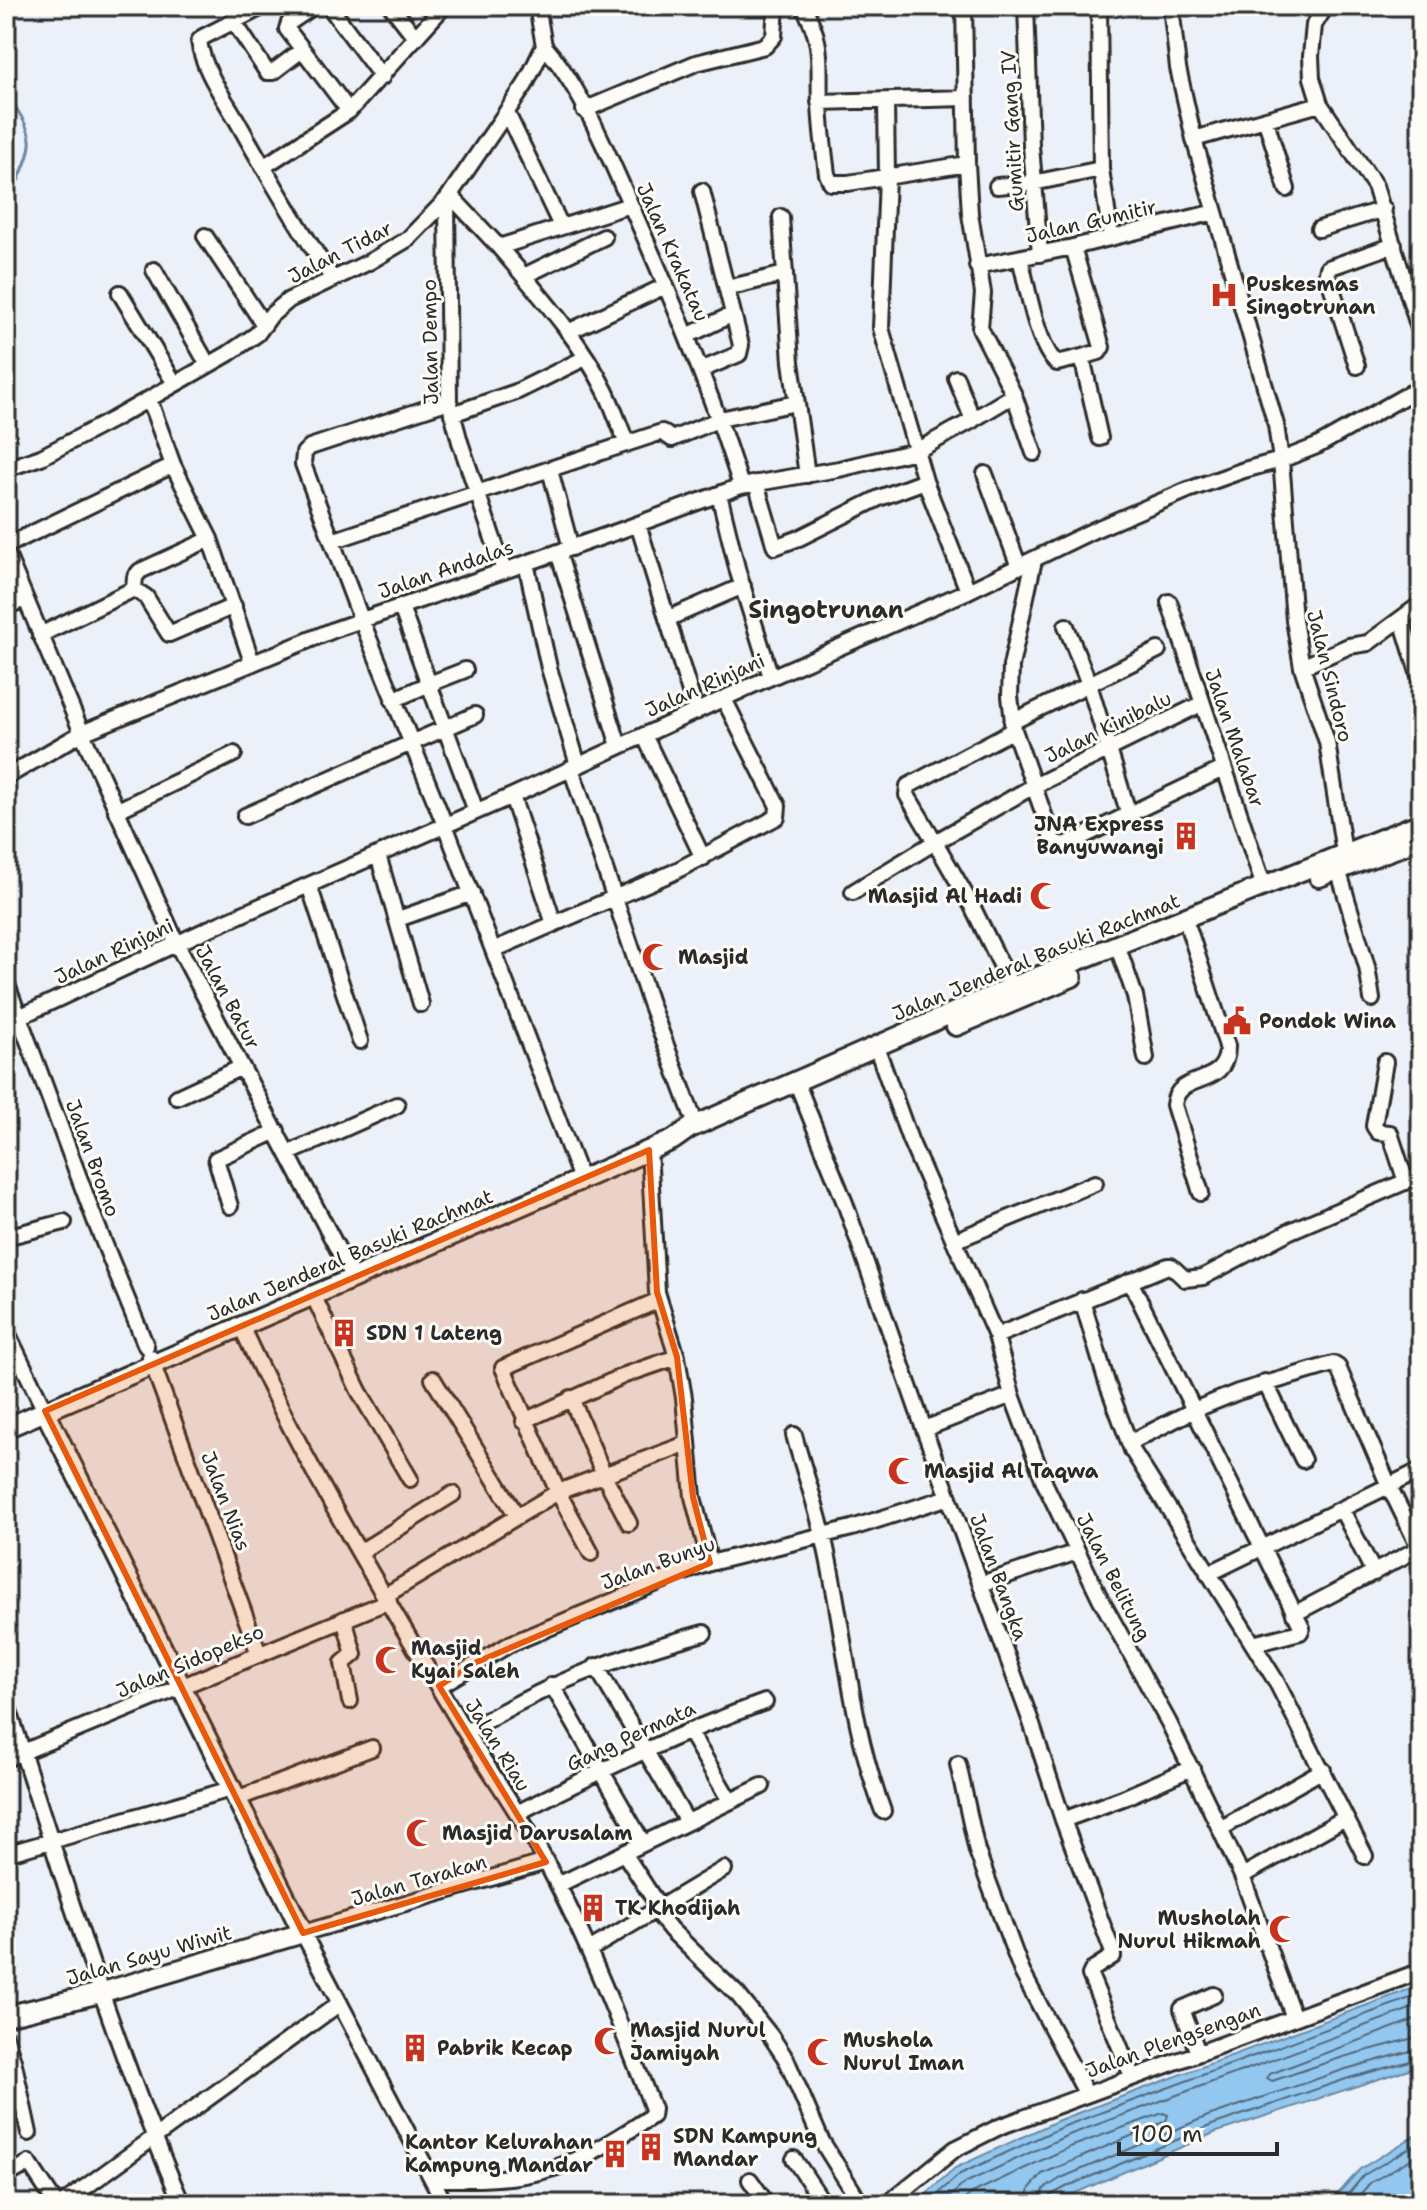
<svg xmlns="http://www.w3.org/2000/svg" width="1427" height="2210" font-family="'Shantell Sans',sans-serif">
<rect width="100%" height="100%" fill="#ecf1f9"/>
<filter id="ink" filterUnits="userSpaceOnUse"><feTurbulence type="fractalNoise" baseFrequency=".0125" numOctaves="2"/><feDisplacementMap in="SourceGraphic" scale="16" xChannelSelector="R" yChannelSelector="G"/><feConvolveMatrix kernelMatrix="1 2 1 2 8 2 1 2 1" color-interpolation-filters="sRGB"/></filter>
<g filter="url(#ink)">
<path fill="#92c7f0" stroke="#6989a1" stroke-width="2" d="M1421,1985V2065L1214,2133L1050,2204H914L955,2168L1059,2120Z
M1421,2132V2204H1329L1360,2169Z"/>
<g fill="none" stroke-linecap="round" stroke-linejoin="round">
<path stroke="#54697a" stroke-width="2" d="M1421,2017L1270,2074L1267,2078L1272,2081L1343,2057L1421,2036
M926,2204L960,2174L1062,2127L1421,1994
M941,2204L965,2183L1066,2136L1421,2005
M959,2204L972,2193L1070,2147L1163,2113L1168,2115L1166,2121L1042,2174L1030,2188L1027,2204
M1039,2204L1044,2189L1061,2178L1208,2116L1346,2069L1421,2048
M1049,2204L1051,2195L1066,2187L1212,2125L1349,2078L1421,2058
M1340,2204L1364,2175L1421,2141
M1352,2204L1370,2183L1421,2153"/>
<path stroke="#6989a1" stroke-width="3" d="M6,94C15,105 28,125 30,139C32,156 14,189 6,204"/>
<defs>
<path id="minor" d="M314,6L289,23L287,29L349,111
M329,6L382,77
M391,6L416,38
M537,6L544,46
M803,6C825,45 818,63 820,104C821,127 824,151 827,174L831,183H848L967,164
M964,6L967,164L970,214L983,293L980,328L1014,395L1034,453
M1026,6L1031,146L1040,254
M1099,6L1101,169L1111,238
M1171,6L1178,68L1194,139L1276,425L1281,460L1294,620L1302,667L1327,742L1344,853
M1326,6L1314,25L1311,56L1312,78L1320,104L1375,186L1421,335
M1418,6L1421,28
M262,7L203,37L199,41C203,69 222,95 236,119C266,173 298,226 332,278
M234,22L267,72H273L302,50
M544,46C578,83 603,143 624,190C667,287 709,384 741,486
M886,101L887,177L881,328L925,481L968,591
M819,102L966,98
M584,110L696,63L765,46L774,36L776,6
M507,113L561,226
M1266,121L1287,189
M1194,139L1320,104
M263,167L349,111L444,6
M997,186L1033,183L1101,169
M450,195L499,247L630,205
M447,199L449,401L460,442L504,571
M781,217L791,362L807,475
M1319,229L1384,209
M205,236L264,325
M499,247C537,292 580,339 606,392C614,409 620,427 627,444
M1073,247L1102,347L1099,352L1082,357L1100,438
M1020,258C1027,284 1037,348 1057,363L1082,357
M977,266L1073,247L1215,212
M154,270L208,365
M524,276L604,237
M727,288L785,274
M120,293L175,384
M568,332L665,286
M687,336L733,314
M1357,366L1327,273L1328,268L1394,245
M701,370L739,354L741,345L702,191
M149,399L173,465L210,539L252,662
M449,401L310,447L304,453L303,464L361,619L445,825L581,1179
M452,414L516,392L585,358
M974,419L1014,395
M6,469L41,457L112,420L228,354L257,334L271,315L289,300L369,262L408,239L447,199L525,85L544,46
M550,470L571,548
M985,474L1019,567
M756,483L775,547L799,538L879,498L925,481
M719,494L738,572L771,677
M638,524L696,712
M332,541L662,432L672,439L720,419L796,403
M6,546L173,465
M6,552L82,733L177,944L353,1278
M558,552L619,746
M1034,560L1011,666L1010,696L1014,730L1054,843L1065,845L1223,769
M526,563L549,668L578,765
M134,589L146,597L169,634L234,606
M1169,602L1264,887
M6,607L24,599
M667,619L743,586
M1402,620L1421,682
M1066,626L1089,684L1129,815
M40,635L134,589L135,577L140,571L210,539
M1302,667L1349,646L1368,643L1421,604
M465,670L429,684L476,811
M393,700L429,684L401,607
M1012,722L1158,650
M644,735L703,858
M571,768L650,1003L696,1125
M6,777L82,733L336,629L619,531L741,486L839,469L916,451L973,420L956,378
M512,796L554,924
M116,811L234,754
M245,816L475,715
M378,855L421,1004
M1338,869L1367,967L1372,999
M309,885L360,1041
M853,892L935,842L907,795L908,786L1014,730
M398,919L472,893
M1189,930L1227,1046C1228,1090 1177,1070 1174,1105L1201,1193
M493,950L672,873L777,817L778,806L724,699
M1121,956L1135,996L1146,1058
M6,982L96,1223L146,1346
M1012,987L972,906L935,842L1032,787L1201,704
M6,1023L208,929L512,796L753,685L968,591L1094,530L1188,490L1244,470L1281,460L1317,446L1421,387
M880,1057L910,1140L996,1336L1012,1395L1045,1484L1100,1598L1169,1723L1220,1829L1242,1876L1294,2018
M1385,1062L1374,1126L1378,1132L1390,1133L1406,1182
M796,1081L845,1203L924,1429L1030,1719L1063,1820L1112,1950L1113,1956L1093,1969L1090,1975L1132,2076
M177,1097L242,1067
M649,1150L657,1292L677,1357L684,1398L693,1497L710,1563
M289,1153L397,1105
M230,1206L216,1159L277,1131
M6,1237L64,1222
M954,1241L1095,1183
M1130,1281L1302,1628L1300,1632L1253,1644
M313,1295L359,1391L410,1479
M1082,1300L1107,1383L1132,1450L1276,1681L1365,1856
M241,1326C305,1466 385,1598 464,1730C492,1775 523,1818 547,1864C589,1943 621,2026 653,2109L652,2116C612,2142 572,2168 524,2175C494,2180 463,2179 432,2179
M6,1330L45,1411
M996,1336L1168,1266H1171L1185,1279L1203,1277L1290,1231L1421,1175
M150,1357L259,1654
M433,1379L517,1516
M1265,1382L1303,1460
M571,1398L604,1475L629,1523
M524,1421L625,1375L677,1357
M924,1429L1012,1395
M794,1435C803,1468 815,1501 823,1535C845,1627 849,1722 883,1811
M1129,1443L1194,1410L1238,1392L1333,1364L1338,1367L1389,1486L1418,1545L1412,1552L1294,1614
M1342,1510L1374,1573
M360,1552L453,1494
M591,1553L558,1492L503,1368L659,1300
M1208,1574L1415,1473
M981,1584L1077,1552
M386,1595L558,1492L686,1444
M344,1619L354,1654L343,1663L350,1701
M596,1666L687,1822
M552,1685L643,1843
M439,1686L510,1644L676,1575L710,1563L852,1528L949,1497
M6,1701C61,1870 112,2040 182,2204
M689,1731L730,1801
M466,1732C545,1685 615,1657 704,1633
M6,1759L389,1601
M958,1764L977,1851L1022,1972L1086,2093
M236,1799L372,1748
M517,1813C598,1772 679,1732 765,1702
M1063,1820L1123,1798L1192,1768
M1220,1829L1323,1770
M624,1853L659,1907
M6,1854L231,1789
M1242,1876L1345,1818
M558,1885L762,1786
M655,1910L671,1930L738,1995L770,2035L786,2059L821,2140L861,2204
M589,1950L724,1869
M6,2038L14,2064L29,2133
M1198,2053L1182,2009L1214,1995
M794,2159L824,2204
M6,2176L29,2163L56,2204
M750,2180L767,2204
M62,2204L340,2003
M445,2204L303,1933L546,1862
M887,2204L955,2149L999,2127L1421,1971"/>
<path id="major" d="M1319,877L1421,839
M956,1026L1072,977
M6,1428L673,1140L690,1128L728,1111L1012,987L1421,823
M6,2016L100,1993L303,1933L45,1411"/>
</defs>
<use href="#minor" stroke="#2b2b2b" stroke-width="20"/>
<use href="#major" stroke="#2b2b2b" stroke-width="24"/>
<use href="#minor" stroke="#fdfcf7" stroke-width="14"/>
<use href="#major" stroke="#fdfcf7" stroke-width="18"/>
</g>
</g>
<path fill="#e8590c" fill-opacity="0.2" stroke="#e8590c" stroke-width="6" stroke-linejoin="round" d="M649,1150L657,1292L677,1357L693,1497L710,1563L477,1662L439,1686L546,1862L303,1933L45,1411Z"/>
<defs>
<symbol id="hospital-bare" viewBox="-9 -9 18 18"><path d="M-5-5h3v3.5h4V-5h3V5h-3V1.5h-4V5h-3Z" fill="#c8321e" stroke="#fdfcf7" stroke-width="2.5" paint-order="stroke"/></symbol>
<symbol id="building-bare" viewBox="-9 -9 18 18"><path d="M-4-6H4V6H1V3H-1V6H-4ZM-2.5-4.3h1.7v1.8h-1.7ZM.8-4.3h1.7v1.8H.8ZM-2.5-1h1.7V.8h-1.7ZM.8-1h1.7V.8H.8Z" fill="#c8321e" stroke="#fdfcf7" stroke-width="2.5" paint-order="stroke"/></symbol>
<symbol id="mosque-bare" viewBox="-9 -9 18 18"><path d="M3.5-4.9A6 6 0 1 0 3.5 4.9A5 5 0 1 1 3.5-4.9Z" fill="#c8321e" stroke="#fdfcf7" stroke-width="2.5" paint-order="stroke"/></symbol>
<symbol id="civic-bare" viewBox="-9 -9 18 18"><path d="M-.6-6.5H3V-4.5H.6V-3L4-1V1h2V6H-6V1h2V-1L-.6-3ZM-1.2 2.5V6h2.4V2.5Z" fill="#c8321e" stroke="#fdfcf7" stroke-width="2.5" paint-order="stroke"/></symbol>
</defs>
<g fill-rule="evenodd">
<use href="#hospital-bare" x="1204" y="275" width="40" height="40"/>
<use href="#building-bare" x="1166" y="816" width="40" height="40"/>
<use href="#mosque-bare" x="1024" y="876" width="40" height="40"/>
<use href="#mosque-bare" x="636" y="937" width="40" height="40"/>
<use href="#civic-bare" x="1217" y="1001" width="40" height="40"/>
<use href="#building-bare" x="324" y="1313" width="40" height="40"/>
<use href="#mosque-bare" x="882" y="1451" width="40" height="40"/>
<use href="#mosque-bare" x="369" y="1640" width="40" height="40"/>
<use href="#mosque-bare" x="400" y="1813" width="40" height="40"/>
<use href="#building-bare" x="573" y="1888" width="40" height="40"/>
<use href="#mosque-bare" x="1263" y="1909" width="40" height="40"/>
<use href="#mosque-bare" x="588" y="2021" width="40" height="40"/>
<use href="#building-bare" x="395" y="2028" width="40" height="40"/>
<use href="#mosque-bare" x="801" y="2032" width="40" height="40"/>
<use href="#building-bare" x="631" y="2127" width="40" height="40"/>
<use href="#building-bare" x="595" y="2134" width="40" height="40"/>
</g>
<g text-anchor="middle" stroke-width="6" stroke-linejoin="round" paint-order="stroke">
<g font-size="20" fill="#2b2b2b" stroke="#fdfcf7">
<text transform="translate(1012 131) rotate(-93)" y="7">Gumitir Gang IV</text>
<text transform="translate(1091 221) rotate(-13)" y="7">Jalan Gumitir</text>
<text transform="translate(340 252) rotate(-27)" y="7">Jalan Tidar</text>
<text transform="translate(673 252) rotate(66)" y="7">Jalan Krakatau</text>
<text transform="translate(430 342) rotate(-91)" y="7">Jalan Dempo</text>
<text transform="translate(446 569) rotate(-19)" y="7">Jalan Andalas</text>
<text transform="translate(1330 676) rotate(76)" y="7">Jalan Sindoro</text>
<text transform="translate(705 685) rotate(-24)" y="7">Jalan Rinjani</text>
<text transform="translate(1108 727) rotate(-26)" y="7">Jalan Kinibalu</text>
<text transform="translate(1235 738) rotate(71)" y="7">Jalan Malabar</text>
<text transform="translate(114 951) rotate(-25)" y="7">Jalan Rinjani</text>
<text transform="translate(1036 957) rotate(-22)" y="7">Jalan Jenderal Basuki Rachmat</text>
<text transform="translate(228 997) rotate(62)" y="7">Jalan Batur</text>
<text transform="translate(93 1158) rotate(70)" y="7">Jalan Bromo</text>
<text transform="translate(350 1255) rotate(-23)" y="7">Jalan Jenderal Basuki Rachmat</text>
<text transform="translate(226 1501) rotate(69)" y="7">Jalan Nias</text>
<text transform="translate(658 1563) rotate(-20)" y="7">Jalan Bunyu</text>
<text transform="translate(999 1577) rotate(70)" y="7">Jalan Bangka</text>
<text transform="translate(1114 1577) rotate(63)" y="7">Jalan Belitung</text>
<text transform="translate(190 1661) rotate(-23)" y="7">Jalan Sidopekso</text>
<text transform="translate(631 1736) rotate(-25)" y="7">Gang Permata</text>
<text transform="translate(498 1745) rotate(58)" y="7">Jalan Riau</text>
<text transform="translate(419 1880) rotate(-16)" y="7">Jalan Tarakan</text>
<text transform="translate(149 1955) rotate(-16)" y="7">Jalan Sayu Wiwit</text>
<text transform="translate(1173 2040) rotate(-20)" y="7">Jalan Plengsengan</text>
</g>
<g font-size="20" font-weight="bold" fill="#2b2b2b" stroke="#fdfcf7" text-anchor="start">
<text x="1246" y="291">Puskesmas<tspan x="1246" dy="23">Singotrunan</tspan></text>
<text x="1164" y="831" text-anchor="end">JNA Express<tspan x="1164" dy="23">Banyuwangi</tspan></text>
<text x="1022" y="903" text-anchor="end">Masjid Al Hadi</text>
<text x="678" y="964">Masjid</text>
<text x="1259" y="1028">Pondok Wina</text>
<text x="366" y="1340">SDN 1 Lateng</text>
<text x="924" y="1478">Masjid Al Taqwa</text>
<text x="411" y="1655">Masjid<tspan x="411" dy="23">Kyai Saleh</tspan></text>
<text x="442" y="1840">Masjid Darusalam</text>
<text x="615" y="1915">TK Khodijah</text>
<text x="1261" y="1925" text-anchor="end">Musholah<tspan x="1261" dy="23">Nurul Hikmah</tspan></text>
<text x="630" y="2037">Masjid Nurul<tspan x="630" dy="23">Jamiyah</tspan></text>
<text x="843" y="2047">Mushola<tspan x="843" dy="23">Nurul Iman</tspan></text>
<text x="437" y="2055">Pabrik Kecap</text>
<text x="673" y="2143">SDN Kampung<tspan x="673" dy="23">Mandar</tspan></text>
<text x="593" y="2149" text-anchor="end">Kantor Kelurahan<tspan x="593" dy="23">Kampung Mandar</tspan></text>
</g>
<g font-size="24" font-weight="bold" fill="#2b2b2b" stroke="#fdfcf7">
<text x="826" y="618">Singotrunan</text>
</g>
</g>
<rect width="1427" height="2210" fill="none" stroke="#fdfcf7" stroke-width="32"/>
<rect x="16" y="16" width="1395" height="2178" fill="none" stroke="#2b2b2b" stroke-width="3" filter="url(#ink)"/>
<path d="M1119 2142v12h158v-12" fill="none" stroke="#2b2b2b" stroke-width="4"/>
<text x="1131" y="2142" font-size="24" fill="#2b2b2b" stroke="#fdfcf7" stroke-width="6" paint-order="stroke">100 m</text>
</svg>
